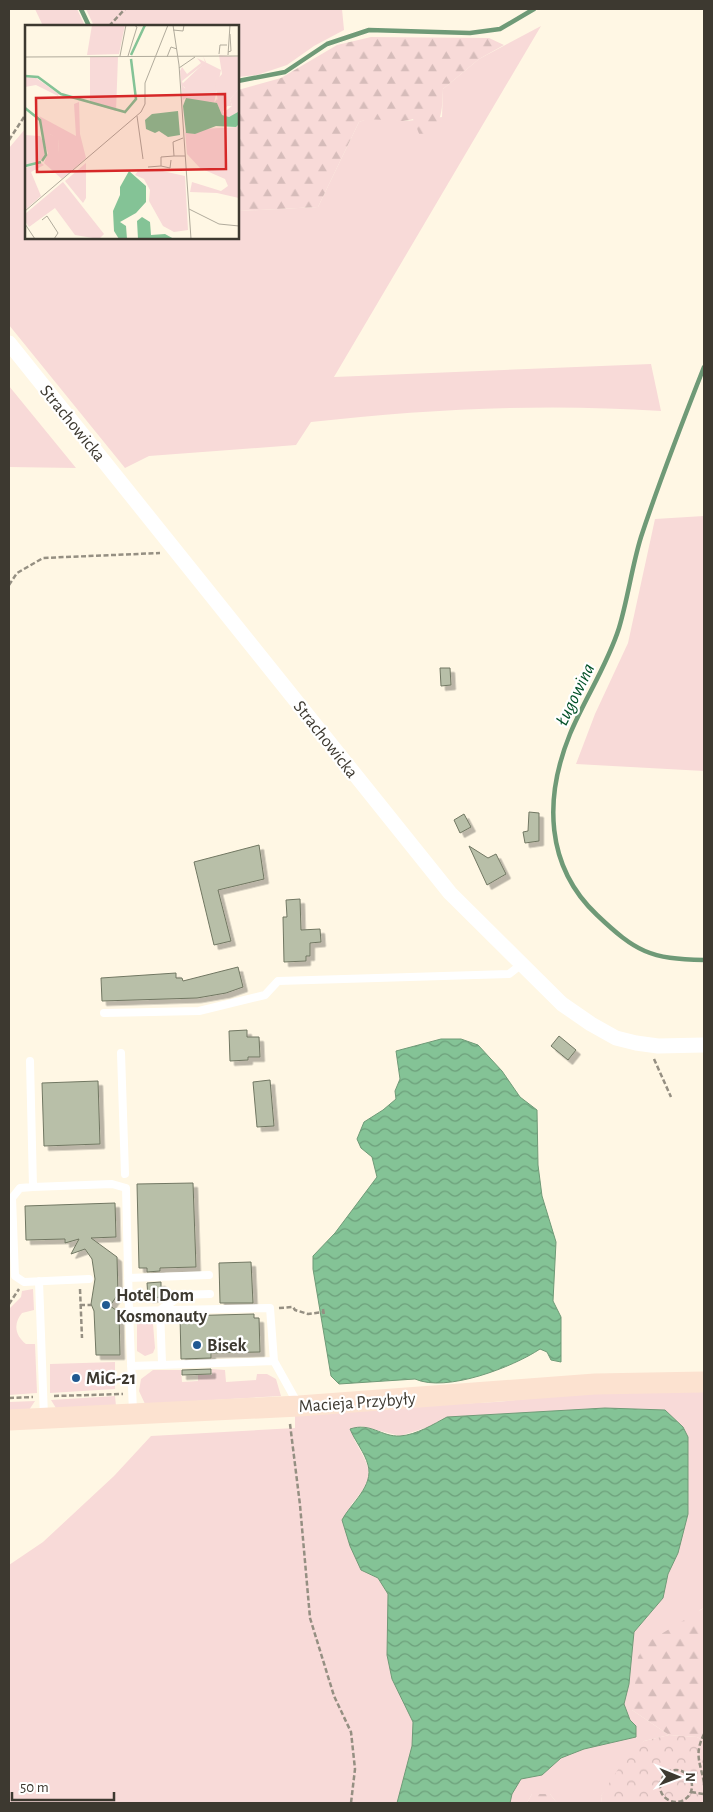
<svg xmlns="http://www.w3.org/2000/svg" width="713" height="1812" font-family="'Alegreya Sans',sans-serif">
<defs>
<pattern id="forest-firs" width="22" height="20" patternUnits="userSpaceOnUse" patternTransform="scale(1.25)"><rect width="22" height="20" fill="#f8dad8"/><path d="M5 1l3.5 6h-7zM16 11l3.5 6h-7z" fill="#d6bcba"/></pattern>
<pattern id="park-crowns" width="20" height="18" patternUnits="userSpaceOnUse" patternTransform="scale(1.25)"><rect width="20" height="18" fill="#f8dad8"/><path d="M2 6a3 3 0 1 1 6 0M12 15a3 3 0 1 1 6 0" fill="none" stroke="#d6bcba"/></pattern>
<pattern id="water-waves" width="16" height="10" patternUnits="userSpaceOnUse" patternTransform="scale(1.25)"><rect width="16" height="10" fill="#84c396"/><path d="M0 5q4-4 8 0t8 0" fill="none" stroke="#6d9f7b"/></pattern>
<filter id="shadow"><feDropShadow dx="4.5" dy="4.5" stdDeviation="0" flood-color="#0004"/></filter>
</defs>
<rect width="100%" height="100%" fill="#fff7e4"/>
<path fill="#f8dad8" d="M35,9H77L85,26H43Z
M86,9H342L344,30L314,46L287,65L257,75L238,77V26H94Z
M541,26L334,377L651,364L661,411C544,403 427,409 311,422L296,445L149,456L125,468L9,325V148L26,128V238H238V211L318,207L359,122L370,118L406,121L442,117L443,89L479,59Z
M9,386L76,468L9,467Z
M704,516V771L576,764L595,714L628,643L655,519Z
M33,1289L34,1310L22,1313C13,1324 15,1335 26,1344H35L37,1393L9,1395V1309L21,1297L22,1291Z
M146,1319L153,1324L155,1348L153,1353L145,1356L137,1351V1323Z
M115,1362V1389L50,1393V1364Z
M212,1369L225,1370L226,1382L256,1380L257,1374H267L276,1379L281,1396L145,1404L139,1391L141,1379L153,1370H181L182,1382L198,1381V1375H212Z
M704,1387V1608L700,1610L632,1710L669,1735L644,1741L601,1796L602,1803H557L550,1794H532L527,1803H510L512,1794L520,1779L542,1775L561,1758L584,1749L636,1737V1726L630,1720L624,1704L629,1684L634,1632L663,1598L668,1574L678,1553L688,1437L665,1410L605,1408L447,1417L428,1427L400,1436L361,1426L354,1439C372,1471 376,1476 351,1505L361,1570L378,1578L388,1594L387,1655L392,1679L413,1722L412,1746L397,1803H9V1565L43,1542L114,1476L151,1436L295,1428V1412L496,1402L589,1393Z
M115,1396L116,1406L56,1408L51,1400Z
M35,1401L29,1410L9,1411V1402Z"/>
<path fill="url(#forest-firs)" d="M371,37L489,38L504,45L479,59L443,89C442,109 443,130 420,136L413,119C395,125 377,115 359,122L318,207L238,211V90L281,78L337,45Z
M704,1608V1741L697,1737L669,1735L632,1710L638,1657L648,1642Z
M532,1794H550L557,1803H527Z"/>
<path fill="url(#park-crowns)" d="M669,1735L697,1737L704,1741V1803H602L601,1796L624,1760L644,1741Z"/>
<path fill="url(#water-waves)" stroke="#6f9a77" d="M441,1039H461L478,1045L502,1071L520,1097L537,1110L538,1165L542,1196L556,1242L553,1301L561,1317V1362L551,1360L547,1352L540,1349C513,1367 446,1393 415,1379L339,1384L331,1376L313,1269V1256L335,1233L377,1177L372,1157L361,1148L357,1139L364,1122L383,1110L396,1099L395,1091L400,1079L396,1051Z
M605,1408L665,1410L683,1427L688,1437V1514L678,1553L668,1574L663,1598L634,1632L629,1684L624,1704L630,1720L636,1726V1737L584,1749L561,1758L542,1775L521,1779L512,1794L510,1803H397L412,1746L413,1722L392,1679L387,1655L388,1594L378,1578L361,1570L350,1546L342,1520C351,1503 374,1486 368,1465C365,1453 355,1441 350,1429C371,1422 381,1437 400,1436C416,1435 434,1424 447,1417Z"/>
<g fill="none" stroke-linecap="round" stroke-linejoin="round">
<path stroke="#6f9a77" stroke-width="4.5" d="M81,9L89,26
M238,81L285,72L327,44L369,30L470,33L500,29L534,9
M704,367C682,423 660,479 641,537C632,566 628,598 619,628C607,666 585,698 570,734C544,798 545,866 597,915C636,952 650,959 704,960"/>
</g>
<path fill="#b8bfa8" stroke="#717762" filter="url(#shadow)" d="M440,668H450L451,685L441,686Z
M529,812L539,813V841L525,843L523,832L528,831Z
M464,814L471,827L460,833L454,820Z
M259,845L264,879L218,890L231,941L214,945L194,862Z
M469,846L488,858L496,854L506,874L487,885Z
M300,899L301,930L320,929L321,942L310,943V956H306V961L284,962L283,917H287L286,900Z
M238,967L243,987L226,993L197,998L102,1001L101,978L176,973V978H182L183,981Z
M247,1030V1037H259L260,1057H248V1060L230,1061L229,1031Z
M559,1036L576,1050L568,1060L551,1046Z
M270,1080L274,1126L257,1127L253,1082Z
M98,1081L100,1144L44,1146L42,1083Z
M193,1183L196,1267L160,1268V1271L147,1272V1268H139L137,1184Z
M115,1203L116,1237L91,1238L117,1257L118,1294L110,1306L119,1312L120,1355H96L94,1311L91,1304L95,1279L92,1259L85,1249L71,1254L79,1239L65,1243V1239L26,1240L25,1206Z
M251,1262L253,1303H220L219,1263Z
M161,1282V1297L148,1298L147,1283Z
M254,1314V1318H259L260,1352L211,1353V1358L181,1359L180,1316Z
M211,1369V1374L182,1375V1370Z"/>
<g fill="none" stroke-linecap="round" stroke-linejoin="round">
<path stroke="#958f82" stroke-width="2.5" stroke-dasharray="5 2.5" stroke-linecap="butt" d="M109,26L125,9
M9,140L26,114
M9,585L17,573L43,558L160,553
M654,1059L671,1097
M80,1289L82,1338
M9,1304L19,1289
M80,1305H91
M279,1308L293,1307L295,1310L308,1314L324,1312
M323,1309L324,1315
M54,1396L123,1394
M9,1398L33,1397
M290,1424L300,1505L310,1618L334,1696L351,1732L355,1769L351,1803
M704,1734C694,1755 700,1761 704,1783
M660 1786a16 16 0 1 1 32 0a16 16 0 1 1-32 0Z
M691,1792L704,1794"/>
<path stroke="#fff" stroke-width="8" d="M104,1013L199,1011L265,995L278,981L509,974L523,963
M121,1053L125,1174
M30,1061L33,1187L112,1184L126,1188L129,1311
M33,1187L20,1188L12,1198L15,1276L24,1282L89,1279
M128,1278L209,1275
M39,1281L44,1417
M162,1363L160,1310L182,1295L210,1294
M131,1366L274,1361
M133,1412L129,1311L270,1308L274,1361L298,1404"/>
<path stroke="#fff" stroke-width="15" d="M9,343L450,893L562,1004L591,1024L616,1038L636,1043L658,1046L704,1045"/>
<path stroke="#fce2d0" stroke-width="21" d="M9,1420L299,1406L595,1384L704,1382"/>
</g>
<g fill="#205991" stroke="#fff" stroke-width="2">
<circle cx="106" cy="1305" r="5"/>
<circle cx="197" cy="1345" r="5"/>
<circle cx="76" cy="1378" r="5"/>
</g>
<g text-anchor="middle" stroke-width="4.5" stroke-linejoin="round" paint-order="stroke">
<g font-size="18" fill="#3d3930" stroke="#fff">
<text transform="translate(73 423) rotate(51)" y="6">Strachowicka</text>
<text transform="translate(326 739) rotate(52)" y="6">Strachowicka</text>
<text transform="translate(357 1402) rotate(-4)" y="6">Macieja Przybyły</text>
</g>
<g font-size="18" font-weight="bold" fill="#3d3930" stroke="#fff" text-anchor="start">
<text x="116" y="1301">Hotel Dom<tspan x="116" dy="21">Kosmonauty</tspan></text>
<text x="207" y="1351">Bisek</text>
<text x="86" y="1384">MiG-21</text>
</g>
<g font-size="19" font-style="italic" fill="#025128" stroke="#fff">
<text transform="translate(574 694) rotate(-64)" y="7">Ługowina</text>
</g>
</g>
<g transform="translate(25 25)">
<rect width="214" height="214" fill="#fff7e4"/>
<path d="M67,0H100L94,29L62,30ZM178,31L181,37L157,56L159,63L178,69L184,77L189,78L192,74L198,81L203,80L198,87L201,90L212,86L214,88L204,92L197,90L192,78L189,79L181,78L161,73L158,75L160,107L170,109L178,104L211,102L214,99V173L192,168L165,167L167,157L196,166L203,161L200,154L175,143L162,129L155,46L157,42L162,49L176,38L172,33L180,37ZM65,32H93L91,86L65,78ZM54,77L55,109L61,133L37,154L19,138L23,128H34L33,114L25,109L14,91L51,111L49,79ZM0,110L15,111L20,120L21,131L9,140H0ZM16,138L19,140L6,147L16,171L0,185V143ZM61,138V173L58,178L40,156ZM133,145L160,151L163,205L149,207L138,201L124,176L125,165L119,154L110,150L113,146ZM38,157L79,209L74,214L50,210L30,183L4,202L0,196V189Z" fill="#f8dad8"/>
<path d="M180,37L196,45L189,78L182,76L178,69L162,66L157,59ZM8,51L34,69L33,71L11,60L0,62V52ZM214,64V87L205,91L198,88L207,81L205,74ZM16,94L26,102L25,109L33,113L34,128H23L16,108Z" fill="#f8dad8"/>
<path d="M194,30L214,32V64L205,74L207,81H198L193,77L190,57L197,49Z" fill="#f8dad8"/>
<path d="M161,73L192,78L197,90L204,92L213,87L214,99L211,102L191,101L170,109L161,108L158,81ZM153,86L155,110L143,112L134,106L130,108L121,104L120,95L127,89ZM104,146L121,161V177L111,188L95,197L101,201L102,214H94L89,206L88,186L95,170V162ZM117,192L125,197L126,210L140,209L149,214H113L112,196Z" fill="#84c396"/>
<path fill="none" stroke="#84c396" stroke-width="2.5" d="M106,30L120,0M0,51L13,52L36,69L100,87L111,74L106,34M0,83L15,95L21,130L17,136M0,141L16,137"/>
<path fill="none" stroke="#b1ab9c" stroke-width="1" d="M148,0L154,40L166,214M148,5L158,6L159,0M203,27L206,26L205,9M194,29L195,20H202M203,30L205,0M95,31L101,0M103,31L112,2L109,0M0,32L214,31M142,32L146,22L152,24M154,43L170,32M112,91L118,134M158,113L148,117L149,131H160M136,141L145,143L146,135M123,142L136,141V132L149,131M164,184L194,199L214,201M0,186L116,87L120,79V58L143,0M17,195L22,191L33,208L29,214M0,199L10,214"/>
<path fill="#d62828" fill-opacity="0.15" stroke="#d62828" stroke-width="2.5" d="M200,69L201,144L12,147L11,73Z"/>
<rect width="214" height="214" fill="none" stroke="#3d3930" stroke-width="2.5"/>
</g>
<rect width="713" height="1812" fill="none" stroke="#3d3930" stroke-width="20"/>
<g transform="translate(678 1777) rotate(91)" stroke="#ffffff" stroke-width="4" paint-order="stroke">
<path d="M0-4L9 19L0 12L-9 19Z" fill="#3d3930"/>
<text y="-8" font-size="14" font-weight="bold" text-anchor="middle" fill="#3d3930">N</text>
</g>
<path d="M12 1792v8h102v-8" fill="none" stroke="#3d3930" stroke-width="2.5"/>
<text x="20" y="1792" font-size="15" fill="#3d3930" stroke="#ffffff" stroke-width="4" paint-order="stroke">50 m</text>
</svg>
